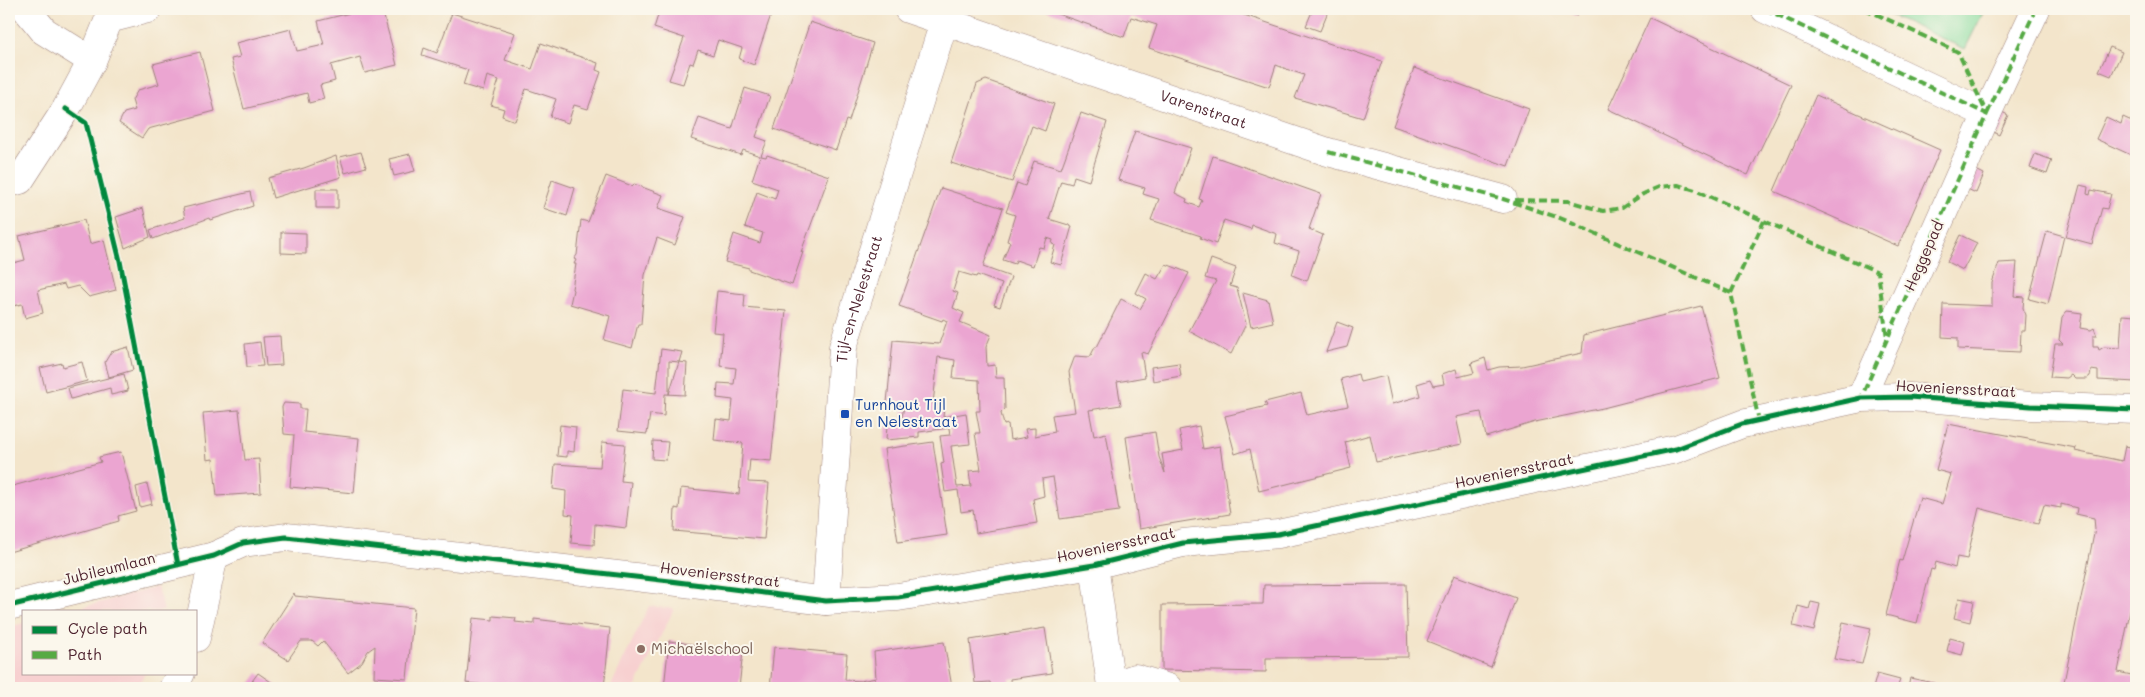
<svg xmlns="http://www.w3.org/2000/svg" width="2145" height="697" font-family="Mali,sans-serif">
<rect width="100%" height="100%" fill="#fbf7ec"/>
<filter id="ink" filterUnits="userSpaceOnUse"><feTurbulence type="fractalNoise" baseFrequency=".02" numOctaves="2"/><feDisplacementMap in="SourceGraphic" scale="10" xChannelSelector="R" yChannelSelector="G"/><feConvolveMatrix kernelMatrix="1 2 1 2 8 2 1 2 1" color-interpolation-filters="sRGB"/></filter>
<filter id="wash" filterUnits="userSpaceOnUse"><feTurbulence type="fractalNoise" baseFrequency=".0096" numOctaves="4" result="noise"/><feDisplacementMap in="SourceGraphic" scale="20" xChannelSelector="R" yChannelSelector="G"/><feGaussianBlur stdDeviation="1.12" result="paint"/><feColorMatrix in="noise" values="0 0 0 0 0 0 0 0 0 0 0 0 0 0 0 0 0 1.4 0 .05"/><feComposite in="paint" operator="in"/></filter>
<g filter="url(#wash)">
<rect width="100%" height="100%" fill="#f3e5cb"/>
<path fill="#f7d0d0" d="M157,587L164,611H68Z
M649,606L674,609L635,688H610Z
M24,623V673H145L137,688H9V627Z"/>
<path fill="#87db9d" stroke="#687d64" d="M1877,9H1985L1965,49Z"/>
<g id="blocks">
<path fill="#eba5d1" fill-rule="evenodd" d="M366,9H382L397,65L365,73L360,57L331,65L335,81L320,85L324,99L309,103L307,93L244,109L231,59L240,57L236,43L291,29L297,51L324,45L318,21Z
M660,9H773L754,65L739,59L742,48L718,40L713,55L698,50L693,64L690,63L683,84L669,80L684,38L654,28Z
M1043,9H1226L1382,61L1363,118L1295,98L1304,75L1289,70L1276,65L1269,87L1149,48L1157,25L1131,17L1124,37Z
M1313,9H1329L1320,31L1306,26Z
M1561,9H1580L1577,16Z
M452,13L515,33L505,60L532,69L541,43L598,63L596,70L601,72L588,109L574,105L568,123L550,117L556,99L526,89L515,121L502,116L504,109L491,105L499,80L487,76L483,91L463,85L468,70L422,55L424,48L437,53Z
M1650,18L1791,85L1748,175L1608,109Z
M810,22L873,43L849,121L846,120L836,150L774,129Z
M2110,47L2122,52L2111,76L2099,71Z
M200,52L215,111L148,129L142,138L119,123L124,113L135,110L132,100L138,90L159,84L153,64Z
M1414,68L1529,109L1508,166L1393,126Z
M986,80L1054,104L1045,131L1032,126L1012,182L951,163L977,84Z
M745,88L770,96L756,137L767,141L761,156L766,157L767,155L829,176L801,252H803L792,285L749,270V268L725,262L734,234L760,243L763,233L745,227L751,210L757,192L775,199L778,189L752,180L760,156L743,150L741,155L691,139L699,118L732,129Z
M1816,95L1940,150L1898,246L1774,191Z
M2000,111L2008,115L1999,135L1991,131Z
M1081,113L1107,122L1089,181L1074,176L1072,184L1061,181L1049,219L1072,226L1061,265L1050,262L1055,245L1052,244L1053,240L1047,238L1044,248L1039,247L1033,266L1016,260L1015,264L1003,260L1010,242L1007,241L1015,215L1006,212L1017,183L1025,186L1034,161L1061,169Z
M2106,117L2121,124L2123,117L2136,123V144L2131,155L2096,139Z
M1135,131L1191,148L1175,193L1187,199L1186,202L1199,207L1202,200L1199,199L1213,156L1321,194L1309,229L1323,235L1307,281L1292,275L1299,251L1275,243L1277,234L1252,225L1251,229L1224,220L1216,244L1200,238L1201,236L1151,220L1159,199L1143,194L1145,188L1118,180Z
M361,152L366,167L345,173L340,157Z
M410,154L415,171L394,176L389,159Z
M2035,154L2052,160L2047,174L2030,168Z
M336,156L341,177L273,198L268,178L304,168Z
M1972,168L1984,174L1976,193L1963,187Z
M606,176L632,186L634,184L663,195L658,208L685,217L675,245L657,238L645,275L641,324H638L632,348L604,340L610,316L570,304L573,290L572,289L576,264H574L576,260L574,259L577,255L581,220L588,222Z
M552,180L575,188L567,216L543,208Z
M2080,185L2088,187L2087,194L2090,195L2091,190L2111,194L2107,209L2102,208L2092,244L2066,237Z
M941,188L1003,208L983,267L1011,277L1000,307L994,305L1002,284L977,275L976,277L959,272L953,291L958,293L953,308L964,313L960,322L991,335L986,347L987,366L995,365L996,378H1004L1005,409L1001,413L1004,425L1008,424L1010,440L1027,437L1025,429L1035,428V436L1055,432L1052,415L1075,412L1069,372L1075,356L1090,357L1095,347H1097L1121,299L1140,309L1146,299L1136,293L1146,273L1157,279L1166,264L1189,273L1148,354L1141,352L1145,377L1117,382L1121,405L1089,410L1094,436L1106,433L1119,511L1060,519L1053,477L1042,479L1044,496L1033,499L1037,523L976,533L973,510L961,512L958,490L945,492L941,464L944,463L940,436L950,435L949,428L919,432V437L886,440L887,425L901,423L904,406L887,403L893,340L939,344L947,321L943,319L942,321L899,306ZM938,357L955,360L953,378L979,380L980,411H976L980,433H975L981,470L969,471L971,486L957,487L951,446L970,444L966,413L943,417L944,406L933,404Z
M316,189H338V208H316Z
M250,192L253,206L210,220L209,218L153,239L150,230L185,218L183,208Z
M143,208L150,237L125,248L116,217Z
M84,220L90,244L104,240L116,290L89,297L78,286L66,289L64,284L38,290L43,313L25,318L22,304L9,307V264L25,260L19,236Z
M2047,231L2064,236L2048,304L2029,299Z
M281,232L306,233V254L281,253Z
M1960,235L1977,243L1963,270L1947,262Z
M1211,259L1236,268L1230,286L1237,288L1246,324L1231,354L1189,331L1216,281L1205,278Z
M2017,262L2014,296L2024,297L2023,308L2026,315L2025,331H2021L2020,352L1958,349V338L1942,337L1943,304L1992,306V283L1999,263Z
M717,291L745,294L744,307L786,311L771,461L750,459L748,482L769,483L764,539L674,531L675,508L679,509L681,488L739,494L743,443L714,440L716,419L731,421L733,400L717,398L718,383L734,384L736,368L720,366L723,333L713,332Z
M1243,293L1268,300L1273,322L1251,327Z
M1701,306L1720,378L1603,408L1535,422L1486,437L1481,412L1456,417L1462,444L1376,462L1370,435L1345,442L1351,468L1259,491L1250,449L1235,454L1225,416L1267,406L1265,402L1301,393L1307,415L1348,406L1341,379L1358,374L1360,382L1386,376L1392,404L1420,396L1417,384L1430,380L1433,386L1444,384L1442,374L1456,369L1458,377L1474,373L1471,363L1485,358L1488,370L1499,367L1522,366L1582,353L1584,335Z
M2067,311L2082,313L2080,328L2091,330L2094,328L2097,336H2093V347H2098L2099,350L2104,347L2120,348L2122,315L2136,316V382L2098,380V371L2091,370L2090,376L2086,379H2075L2071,375L2067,378L2050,377L2055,344H2063L2059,340L2062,317Z
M1337,322L1353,328L1347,347L1326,352Z
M280,336L282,365L266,366L263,337Z
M260,342L263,366L247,367L245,344Z
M128,347L133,370L109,377L105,362L111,352Z
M661,349L682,352L679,362L687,363L685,395L665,394L664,416L650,414L647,434L618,431L623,389L656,393ZM669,361L679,362L669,394Z
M82,362L87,381L46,392L40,368L62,363L63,367Z
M1179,363L1181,376L1153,381L1151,367Z
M124,374L128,391L111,395L110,388L71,399L68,388Z
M284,403L300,404V409H306L304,432L359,438L354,493L290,487L294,435L284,434L282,407Z
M239,410L245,460L259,459L261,493L217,496L213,459L207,460L203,413Z
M1948,424L2076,448L2075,451L2122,461L2125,446L2136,448V581L2118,672L2136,676V688L2063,687L2095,529L2094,518L2076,514L2077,508L2061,504V508L2044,505L2038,524L1979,508L1967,559L1957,557L1955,568L1936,562L1934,570L1931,569L1917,623L1886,615L1900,560L1902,561L1920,498L1942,504L1951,474L1936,470Z
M560,425L576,427L574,452L567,451V457L557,456Z
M1199,426L1203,449L1220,446L1230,514L1139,529L1126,437L1155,432L1159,457L1165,473L1162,454L1183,450L1179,430Z
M653,441L668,442L666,460L652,459Z
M602,442L625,444L621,481L631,482L626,528L595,524L594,545L571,543L573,515L565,514L566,491L553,489L555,464L600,467Z
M933,442L947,535L898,542L884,449Z
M121,452L136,511L118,516L119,521L9,552V487L101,462L99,457Z
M147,484L152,504L140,507L136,487Z
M1454,575L1516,598L1491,667L1427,641Z
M1406,584L1408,657L1266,658V672L1162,670V605L1263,604L1264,585Z
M294,593L295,596L414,608L407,679L374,677L375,646L368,651L362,662L348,673L323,641L318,646L312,641H301L288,660L262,643Z
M1959,598L1974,601L1970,622L1954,618Z
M1811,602L1820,604L1814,631L1793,626L1798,606L1809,609Z
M493,616L516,618L515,622L534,624V619L610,628L604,688H517L466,683L473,618L493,620Z
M1843,622L1871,628L1862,664L1834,659Z
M1045,628L1052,673L1010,679L1011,688H991L990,682L975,683L970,640Z
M1950,638L1965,642L1962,655L1947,651Z
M669,641L743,651L739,688H664Z
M944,642L952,687L770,688L774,647L847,654L845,680L860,681L876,678L874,652Z
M258,673L280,688H247Z
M1877,674L1900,680L1897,688H1873Z
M1910,678L1952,687V688H1908Z"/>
</g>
</g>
<g filter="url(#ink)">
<use href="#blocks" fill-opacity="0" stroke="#9e827b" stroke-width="1"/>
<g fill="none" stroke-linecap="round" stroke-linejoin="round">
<defs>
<g id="minor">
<path d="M26,9L44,31L92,61"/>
<path id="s1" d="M908,9L1328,152L1503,199"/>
<path d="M1765,9L1987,114L1861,398"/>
<path d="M1987,114L2036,9"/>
<path d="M9,183L20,180L66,109L92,61L109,19L148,9"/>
<path d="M1094,565L1111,686"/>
<path id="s2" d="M826,601L843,347L948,9"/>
<path d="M9,606L214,556L243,543L286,537L670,581L826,601L898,597L1094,565L1183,543L1278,534L1676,449L1742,424L1861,398L1909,397L2031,406L2136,410"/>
<path d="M196,638L214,556"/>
<path d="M173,688L181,673"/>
<path d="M1110,688L1111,686L1135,678L1168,688"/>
</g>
</defs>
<use href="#minor" stroke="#9e827b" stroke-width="29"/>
<use href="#minor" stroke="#fff" stroke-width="28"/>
<path stroke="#57aa44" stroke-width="4" stroke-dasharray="8 4" stroke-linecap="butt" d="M1765,9L1987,114L1861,398
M1865,9L1958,52L1987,114
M1987,114L2036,9
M1328,152L1503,199L1560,218L1731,293L1759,421
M1515,200L1568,201L1603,211L1622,208L1643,194L1659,187L1678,185L1695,190L1878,272L1887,338
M1731,293L1764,221"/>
<defs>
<path id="cycleway" d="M66,109L86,123L120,261L178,565
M9,606L214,556L243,543L286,537L670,581L826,601L898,597L1094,565L1183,543L1278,534L1676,449L1742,424L1861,398L1909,397L2031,406L2136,410"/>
</defs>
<use href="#cycleway" stroke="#fbf7ec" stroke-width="8"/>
<use href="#cycleway" stroke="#00873e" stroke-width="5"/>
</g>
</g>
<rect fill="#1a4fb4" stroke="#fbf7ec" stroke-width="2" x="840" y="409" width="10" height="10" rx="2.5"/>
<circle fill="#8d6e63" stroke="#fbf7ec" stroke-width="2" cx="641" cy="649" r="5"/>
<g text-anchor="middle" stroke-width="4" stroke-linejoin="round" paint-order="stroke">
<g font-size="15" fill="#4a1f2b" stroke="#fbf7ec">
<text dy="5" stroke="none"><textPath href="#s1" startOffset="312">Varenstraat</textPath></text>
<text transform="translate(1924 256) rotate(-66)" y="5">Heggepad</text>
<text dy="5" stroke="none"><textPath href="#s2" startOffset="305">Tijl-en-Nelestraat</textPath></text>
<text transform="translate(1956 389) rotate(3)" y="5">Hoveniersstraat</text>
<text transform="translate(1514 471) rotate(-12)" y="5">Hoveniersstraat</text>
<text transform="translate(1116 545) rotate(-12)" y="5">Hoveniersstraat</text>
<text transform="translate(109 569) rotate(-14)" y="5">Jubileumlaan</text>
<text transform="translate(720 575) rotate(7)" y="5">Hoveniersstraat</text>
</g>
<g font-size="15" fill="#164399" stroke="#fbf7ec" text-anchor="start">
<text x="855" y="410">Turnhout Tijl<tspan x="855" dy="17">en Nelestraat</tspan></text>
</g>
<g font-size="15" fill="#785e54" stroke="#fbf7ec" text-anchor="start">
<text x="651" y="654">Michaëlschool</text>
</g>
</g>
<rect width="2145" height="697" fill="none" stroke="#fbf7ec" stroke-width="30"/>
<rect x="22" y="610" width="175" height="65" fill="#fbf7ec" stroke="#b4a19f"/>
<rect x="32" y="626" width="25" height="8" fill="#00873e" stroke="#b4a19f"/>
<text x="68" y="634" font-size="15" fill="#4a1f2b">Cycle path</text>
<rect x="32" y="651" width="25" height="8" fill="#57aa44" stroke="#b4a19f"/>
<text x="68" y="660" font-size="15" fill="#4a1f2b">Path</text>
</svg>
